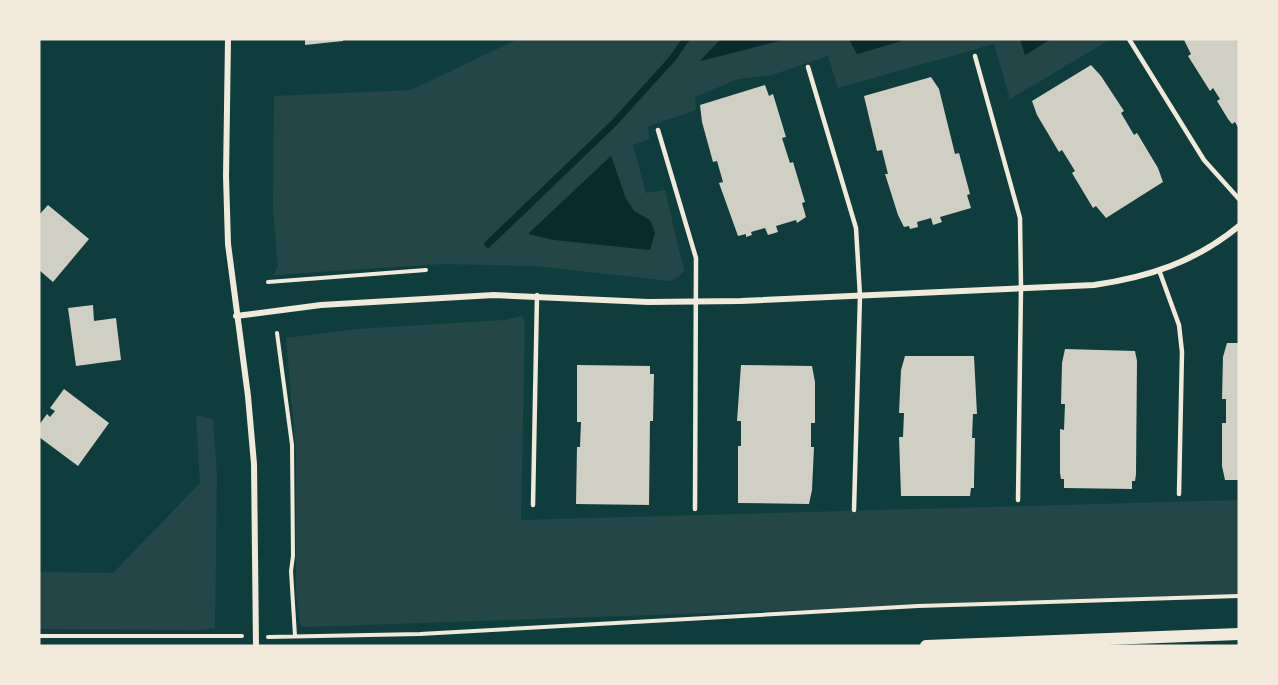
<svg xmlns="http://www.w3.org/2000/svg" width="1278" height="685" font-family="Barlow,sans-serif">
<rect width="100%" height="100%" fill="#0f3d3e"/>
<path fill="#244646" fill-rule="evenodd" d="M518,39H721L701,61L787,39H849L857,54L908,39H1020L1025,55L1051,39H1111L1010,99L994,44L838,88L828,56L772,75L738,79L695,97L696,110L647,127L650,139L633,145L646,193L665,190L684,271L679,277L670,281L536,266L442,264L274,275L278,266L273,210L274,96L411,90ZM611,156L626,199L634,211L529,233Z
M522,316L525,322L521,520L1239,500V595L304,627L300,624L296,594V455L286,338L357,329L504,320Z
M196,415L213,419L217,476L215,628L200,630L39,629V572L113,573L200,483Z"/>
<path fill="#0a2a2b" d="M721,39H787L700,61Z
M849,39H908L857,54Z
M1020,39H1051L1025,55Z
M611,156L626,199L634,211L650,220L655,233L650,250L554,240L528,234Z"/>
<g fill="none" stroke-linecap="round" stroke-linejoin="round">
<path stroke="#0a2a2b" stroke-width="7" d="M488,244L614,123L672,59L686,39"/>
</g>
<path fill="#cfcfc3" d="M305,39H343V41L305,45Z
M1185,39H1239V129L1235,122L1232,124L1228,119L1217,101L1220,99L1213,88L1210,91L1188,56L1191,54L1184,40Z
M1091,65L1101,76L1124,111L1121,113L1134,135L1137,133L1158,168L1163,182L1106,218L1096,206L1093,208L1072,173L1075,171L1062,150L1059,152L1037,115L1032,101Z
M931,77L939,89L955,154L959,153L970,194L967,195L971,208L940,217L942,222L933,225L931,218L917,222L918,227L910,229L909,226L904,227L898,215L885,174H888L882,150L877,151L864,96Z
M765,85L769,96L773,94L786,137L782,138L790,163L793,162L805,202L802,203L806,217L797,223L796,220L776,226L778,232L768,235L765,228L751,232L752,235L746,237V234L738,236L719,183L723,182L717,161L713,162L702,122L700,105Z
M48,205L89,239L53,282L39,270V215Z
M93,305L94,321L116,318L121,360L76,366L68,308Z
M1227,343H1239V480H1225L1222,466V423H1226V399H1222L1223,357Z
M1065,349L1135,351L1137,361L1136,474L1135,481H1132V489L1064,488V479H1061L1060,473V429L1064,430L1065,404H1061L1062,363Z
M905,356H974L977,414H973L972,438H975L974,481V488H971L970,496H901L899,437H903L904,413H899L901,370Z
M577,365L650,366V374H654L653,421H650L649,505L576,504L577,447H580L581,422H577Z
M741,365L812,366L815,382V423H811V447H814L812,490L809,504L738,503V446H741V421H737Z
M64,389L109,423L78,466L39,437V425L47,414L50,417L55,411L50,408Z"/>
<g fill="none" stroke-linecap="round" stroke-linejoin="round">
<path stroke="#f1e9da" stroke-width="4" d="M268,282L426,270
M277,333L292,445L293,556L291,571L295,636
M39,636H242
M268,637L420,634L918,606L1239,596"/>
<path stroke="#f1e9da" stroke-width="4.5" d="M1129,39L1204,160L1239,199
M975,56L1020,218L1021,288L1018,500
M808,67L856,228L860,296L854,510
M658,130L696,258L695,509
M1159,270L1179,325L1182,352L1179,494
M533,505L537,295"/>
<path stroke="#f1e9da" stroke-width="6" d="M228,39L226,176L228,244L248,396L254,464L256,646
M236,316L321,305L494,295L648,302L741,301L1094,285C1149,277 1195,262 1239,226"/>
<path stroke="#f1e9da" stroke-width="12" d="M926,646L1239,634"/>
</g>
<rect width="1278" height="685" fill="none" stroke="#f1e9da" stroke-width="81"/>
</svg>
